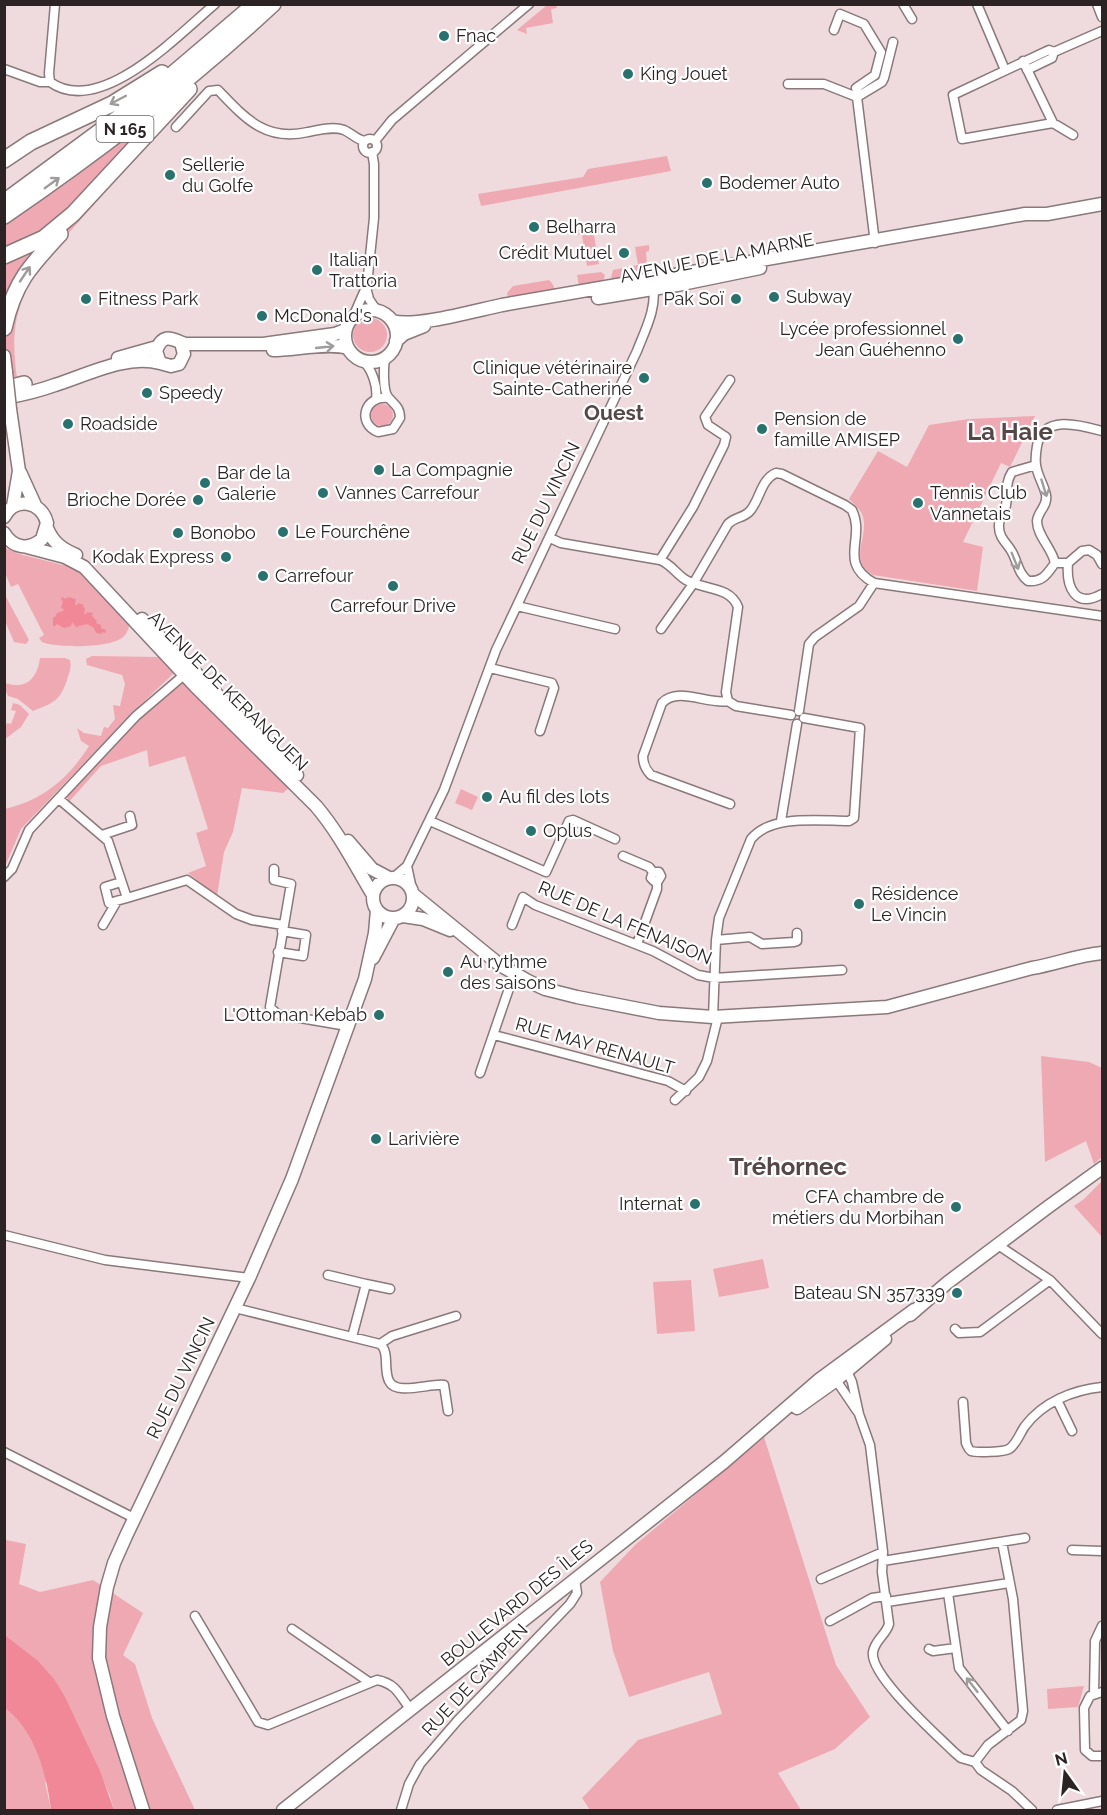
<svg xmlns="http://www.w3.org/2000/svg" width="1107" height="1815" font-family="Raleway,sans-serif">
<rect width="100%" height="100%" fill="#efdbdd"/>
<path fill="#efa9b2" d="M547,5H556L557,8L551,9L553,23L526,28L527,34L517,30Z
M155,116L170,119L36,270C14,311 11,333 17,379L5,381V225L68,182Z
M667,156L671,171L481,206L478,194L583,177L588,169Z
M599,226L600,233L594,235L599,264L587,266L582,235H576V232L581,229Z
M649,245V251L646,252L647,264L650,265L649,273L613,280L611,278L613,270L638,265L635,247Z
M601,272L605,275L603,282L579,286L577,275Z
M549,280L552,283L555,289L508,298L507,293L513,286Z
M353 335a17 17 0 1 1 34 0a17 17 0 1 1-34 0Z
M371 415a11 11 0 1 1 22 0a11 11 0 1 1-22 0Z
M1035,416L1010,467L1001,463L963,542L983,547L977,591L873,575C846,559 871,536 862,514C859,508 854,504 849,499L878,451L907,467L929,425L969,419Z
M4,547L19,554L75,568L82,573L130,622C129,626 128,632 125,635C115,649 56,648 42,642L39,638L44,635L18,584L11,587L5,573Z
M4,593L29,640L26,644L14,642L5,621Z
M92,656L158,657L164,659L173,671V674L136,709L21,829L6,864L4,862V809C42,801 69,778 89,746L81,741L77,728L84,733L101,736L104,727L108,728L115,719L113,705L120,706L125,684L122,675L87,665L86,659Z
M40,658H65L70,660C72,667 69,673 67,680C60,701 53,703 33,711L18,699L8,696L5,689V683C26,690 37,679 40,658Z
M183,683L291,786L283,793L242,788L233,832L224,852L217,896L188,873L206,866L196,833L208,829L185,756L149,767L147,750L101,766L68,803L67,793L141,715Z
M13,703L20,705L29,714L21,727L5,739V728L7,723L11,724L16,711L11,710Z
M461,789L478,797L472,810L455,803Z
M1041,1056L1089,1062L1102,1068V1157L1094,1164L1086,1141L1045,1162Z
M1102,1181V1236H1101L1074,1206L1084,1199Z
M763,1259L769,1288L719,1297L713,1269Z
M691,1280L695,1331L657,1334L653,1282Z
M764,1437L836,1665L870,1717L835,1749L778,1773L801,1810H590L582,1798L638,1740L722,1714L709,1672L629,1697L613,1651L600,1582L635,1545Z
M6,1540L26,1544L19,1584L40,1592L93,1580L143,1613L123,1655L135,1664L152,1718L195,1810H114L110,1796L93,1758L45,1782L51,1810H5V1638L37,1660L5,1635Z
M1084,1686L1078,1707L1048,1709L1047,1689Z"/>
<path fill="#f08898" d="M62,597L66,599L68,597L76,599L75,605H77L78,603L84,605L83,607L85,608L84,614H86L87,612L93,613L92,616L97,621L96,623L101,625V628L106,630L105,633L102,632V634L96,633L94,628L87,624L76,627L72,622L71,626L64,628L57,624L55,626H53V617H55L57,613L63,611L64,609L61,608L63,601L61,600Z
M5,1635L37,1660L54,1679L64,1695L100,1771L114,1810H51C47,1775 35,1730 5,1708Z"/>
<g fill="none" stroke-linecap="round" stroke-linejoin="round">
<defs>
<path id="street" d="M55,4L49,73L50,82C100,118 178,35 215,4
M903,4L912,19
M977,4L1005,70
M1097,4L1102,17
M834,30L840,14L864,24L881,52L875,75L856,88L859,96
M1023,61L1053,123L1073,135
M4,69L40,82H50
M1027,70L1052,58L1054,52L1102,31
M788,84H824L857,97L875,243
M857,97L882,82L884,78L893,42
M1053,123L962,139L953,95L1049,50L1054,52
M176,127L209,91L218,90C245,118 265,142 308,132C319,130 333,126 344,130C351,133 356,139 364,141
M363 146a7 7 0 1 1 14 0a7 7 0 1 1-14 0Z
M375,141L392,120L529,4
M366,287L369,299L377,311
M353,317L367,285L374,218V164L372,152
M386,357C383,364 383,391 388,397C394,405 400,406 400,418L393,429L378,432C356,423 365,395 388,398
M363,361C372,369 378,387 376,399
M1102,431C1080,425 1043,414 1037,446C1036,452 1035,459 1036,465C1037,475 1044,485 1046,495C1048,506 1038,511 1037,521C1037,536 1052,548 1055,563H1068L1082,551L1089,550L1097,555L1102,564
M1036,465L1012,472C1004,485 1009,492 1006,505C1005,513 998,518 999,527C999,538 1007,543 1012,552C1018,563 1018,573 1028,581C1043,582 1047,574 1055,563
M550,538L561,543L660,560L693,507L724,445L726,437L708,425L705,417L730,380
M660,560C671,564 676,574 686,580C704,590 730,586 738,607L726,692L728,701L736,706L791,715
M1068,563C1066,587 1075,609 1102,594
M517,606L615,629
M661,629L693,584L728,524C735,517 743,518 749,512C760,501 760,480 776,473L782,474L845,505L852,510C866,539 837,562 874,583L1102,616
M490,668L552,683L554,688L540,731
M728,701C708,705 678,686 662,703L643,756C643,764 645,769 651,775L730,804
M799,711L809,644L815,637L859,606L874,583
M59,799L108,841L127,898L187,880L236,914L252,920L283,925
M430,821L546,872L569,821L573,820L615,839
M781,821L797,724
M102,835L132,825L130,816
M623,856L649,867L653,872H659L661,876L658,881H654L651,878L653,872
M407,866L412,889
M274,869V880L291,884L270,1007L277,1014L347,1026
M4,877L12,869L29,830L136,716L184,675
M394,877L407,866L444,790L496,650L637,351C646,328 657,308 653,284
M121,882L105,887L109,903L127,898
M103,925L117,901
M512,925L523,897L535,905L653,951L698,975L714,978L842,970
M716,940L750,937L762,944L794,942L797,941V933
M637,944L657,889V881
M278,952L303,956L306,935L282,931
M713,1017L716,940L719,918L751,839C771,814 820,821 849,821L854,818L860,728L804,718
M494,1035L668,1081L686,1091
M480,1073L514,974
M675,1100L699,1077L707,1061L718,1017
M4,1235L105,1260L249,1278
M998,1245L1050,1280L1102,1334
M328,1275L366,1284L352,1337
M366,1284L390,1289
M235,1308L380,1344C390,1352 383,1369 389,1381C396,1396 430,1383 444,1385L448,1411
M955,1329L959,1333L980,1332L1050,1280
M380,1344L392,1336L456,1316
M846,1369L852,1382L859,1414L870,1445L883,1552L882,1572L889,1624C886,1635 875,1640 873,1652C869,1675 937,1735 954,1752L961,1758L975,1762L981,1770L1012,1791L1032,1810
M834,1377L857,1411
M1057,1400L1072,1431
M963,1402L966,1443C968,1447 968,1449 971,1451C976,1453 1004,1452 1009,1449C1016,1445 1020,1433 1025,1426C1043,1402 1073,1390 1102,1387
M4,1452L134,1518
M1072,1550L1102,1551
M883,1561L1025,1538
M821,1579L883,1552
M948,1593L959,1668L1008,1731
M887,1602L1009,1583
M195,1616L258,1722L268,1725L377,1680C397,1684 399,1695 411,1710
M830,1621L872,1598L886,1596
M292,1629L369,1682
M929,1649L933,1651L956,1648
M1102,1692L1090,1696L1084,1708L1085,1750L1092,1756H1102
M1094,1694L1095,1641L1102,1626
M975,1762L988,1745L1021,1720L1023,1711L1013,1599L1002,1542
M401,1810L409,1784L420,1764L458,1720L570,1604L577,1593L575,1579
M1057,1810L1102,1801"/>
<path id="secondary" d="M598,298L677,285L760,268
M345 336a26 26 0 1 1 52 0a26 26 0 1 1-52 0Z
M392,321C415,328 477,310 502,305L991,220L1025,214H1047L1102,204
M396,341L404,334L424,326
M181,343L184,354L179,364L171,366L160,363L156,351C163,332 172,339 185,344H263L335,334L345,330
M273,350C294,350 331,342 347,348
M4,356L6,372
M118,358L157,347
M4,398C22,395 38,391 55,385C87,375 126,354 160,363
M10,409L19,471L13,506
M20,472L35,505
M4,517C15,496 42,501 47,523L42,539C29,551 13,548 4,533
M47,528C53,543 62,549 76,555
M27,547L65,557L84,567L195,686L316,806C339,833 355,865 373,895
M142,619L297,775
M348,841L372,869L389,878
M373 898a20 20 0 1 1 40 0a20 20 0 1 1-40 0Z
M414,895L500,965L528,981L545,989L577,997L659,1013L713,1017L887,1007L1032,968C1056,964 1078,955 1102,953
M403,916L423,919L450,930
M373,958L394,918
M910,1315L947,1283L1048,1207L1102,1168
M797,1408L835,1381L885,1339
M143,1810L113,1716L99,1658L100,1627L107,1587L114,1563L126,1536L249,1278L292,1179L365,979L375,933L377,910
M283,1810L724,1462L820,1379L914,1310"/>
<path id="highway" d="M4,160L31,142L112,104L162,73
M4,202L141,101L255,4
M4,216C99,151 189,82 273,4
M4,256L44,238L73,214L189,89
M4,328C14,283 30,266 60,234
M4,389L24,384"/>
</defs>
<use href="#street" stroke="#8a787a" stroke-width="11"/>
<use href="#secondary" stroke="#8a787a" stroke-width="15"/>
<use href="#highway" stroke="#8a787a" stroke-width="18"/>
<use href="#street" stroke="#fff" stroke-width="8"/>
<use href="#secondary" stroke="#fff" stroke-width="12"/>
<use href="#highway" stroke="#fff" stroke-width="15"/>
<defs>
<path id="secondary-bridge" d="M6,372L10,409"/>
</defs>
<use href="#secondary-bridge" stroke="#8a787a" stroke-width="15" stroke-linecap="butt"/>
<use href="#secondary-bridge" stroke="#fff" stroke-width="12"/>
</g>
<defs><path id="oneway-shaft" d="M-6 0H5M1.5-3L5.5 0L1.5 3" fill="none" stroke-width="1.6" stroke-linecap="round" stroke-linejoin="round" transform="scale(1.5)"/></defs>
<g stroke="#a09c9c">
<use href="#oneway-shaft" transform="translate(118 100) rotate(152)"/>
<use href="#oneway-shaft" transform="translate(52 183) rotate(-36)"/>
<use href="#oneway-shaft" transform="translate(25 274) rotate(-56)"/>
<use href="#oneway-shaft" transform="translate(325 347) rotate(-6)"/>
<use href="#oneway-shaft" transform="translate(1044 488) rotate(73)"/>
<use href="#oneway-shaft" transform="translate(1015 561) rotate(68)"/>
<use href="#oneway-shaft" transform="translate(972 1685) rotate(-128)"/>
</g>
<g fill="#28716e" stroke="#fff" stroke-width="2">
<circle cx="444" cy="36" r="6"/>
<circle cx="628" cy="74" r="6"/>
<circle cx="170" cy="175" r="6"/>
<circle cx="707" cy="183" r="6"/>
<circle cx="534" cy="227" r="6"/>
<circle cx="624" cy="253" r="6"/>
<circle cx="317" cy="270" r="6"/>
<circle cx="774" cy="297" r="6"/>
<circle cx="86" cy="299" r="6"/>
<circle cx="736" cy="299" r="6"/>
<circle cx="262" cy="316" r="6"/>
<circle cx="958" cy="339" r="6"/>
<circle cx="644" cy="378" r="6"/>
<circle cx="147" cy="393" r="6"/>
<circle cx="68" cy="424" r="6"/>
<circle cx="762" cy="429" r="6"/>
<circle cx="379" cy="470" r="6"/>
<circle cx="205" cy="483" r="6"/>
<circle cx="323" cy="493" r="6"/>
<circle cx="198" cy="500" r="6"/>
<circle cx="918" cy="503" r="6"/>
<circle cx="283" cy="532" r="6"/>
<circle cx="178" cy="533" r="6"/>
<circle cx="226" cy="557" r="6"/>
<circle cx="263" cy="576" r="6"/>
<circle cx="393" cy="586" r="6"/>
<circle cx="487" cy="797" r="6"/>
<circle cx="531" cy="831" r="6"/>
<circle cx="859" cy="904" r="6"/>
<circle cx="448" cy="972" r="6"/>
<circle cx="379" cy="1015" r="6"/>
<circle cx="376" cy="1139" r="6"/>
<circle cx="695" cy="1204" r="6"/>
<circle cx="956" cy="1207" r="6"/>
<circle cx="957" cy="1293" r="6"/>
</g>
<g text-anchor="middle" stroke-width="4.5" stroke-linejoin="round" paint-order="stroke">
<rect fill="#fff" stroke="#6b6566" stroke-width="1.5" x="96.5" y="116" width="57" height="26" rx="4.5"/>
<g font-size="16" font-weight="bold" fill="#2b2324">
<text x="125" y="135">N 165</text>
</g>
<g font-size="18" fill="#2b2324" stroke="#fff" text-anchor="start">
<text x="456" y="42">Fnac</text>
<text x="640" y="80">King Jouet</text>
<text x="182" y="171">Sellerie<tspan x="182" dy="21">du Golfe</tspan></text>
<text x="719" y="189">Bodemer Auto</text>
<text x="546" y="233">Belharra</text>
<text x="612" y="259" text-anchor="end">Crédit Mutuel</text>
<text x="329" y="266">Italian<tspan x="329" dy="21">Trattoria</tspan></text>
<text x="786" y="303">Subway</text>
<text x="98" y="305">Fitness Park</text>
<text x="724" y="305" text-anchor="end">Pak Soï</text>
<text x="274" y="322">McDonald's</text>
<text x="946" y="335" text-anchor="end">Lycée professionnel<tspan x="946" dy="21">Jean Guéhenno</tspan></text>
<text x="632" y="374" text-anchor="end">Clinique vétérinaire<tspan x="632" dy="21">Sainte-Catherine</tspan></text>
<text x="159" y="399">Speedy</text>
<text x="774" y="425">Pension de<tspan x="774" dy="21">famille AMISEP</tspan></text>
<text x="80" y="430">Roadside</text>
<text x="391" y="476">La Compagnie</text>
<text x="217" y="479">Bar de la<tspan x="217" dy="21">Galerie</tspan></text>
<text x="335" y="499">Vannes Carrefour</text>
<text x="930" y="499">Tennis Club<tspan x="930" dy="21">Vannetais</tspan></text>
<text x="186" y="506" text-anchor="end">Brioche Dorée</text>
<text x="295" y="538">Le Fourchêne</text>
<text x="190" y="539">Bonobo</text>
<text x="214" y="563" text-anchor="end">Kodak Express</text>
<text x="275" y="582">Carrefour</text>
<text x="393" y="612" text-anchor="middle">Carrefour Drive</text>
<text x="499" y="803">Au fil des lots</text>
<text x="543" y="837">Oplus</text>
<text x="871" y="900">Résidence<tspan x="871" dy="21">Le Vincin</tspan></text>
<text x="460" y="968">Au rythme<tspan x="460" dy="21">des saisons</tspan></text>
<text x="367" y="1021" text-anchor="end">L'Ottoman Kebab</text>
<text x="388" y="1145">Larivière</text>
<text x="944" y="1203" text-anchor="end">CFA chambre de<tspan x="944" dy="21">métiers du Morbihan</tspan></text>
<text x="683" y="1210" text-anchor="end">Internat</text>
<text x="945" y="1299" text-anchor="end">Bateau SN 357339</text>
</g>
<g font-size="18" fill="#2b2324" stroke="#fff">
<text transform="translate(717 258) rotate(-11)" y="6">AVENUE DE LA MARNE</text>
<text transform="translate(546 503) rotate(-64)" y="6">RUE DU VINCIN</text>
<text transform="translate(228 691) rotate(45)" y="6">AVENUE DE KERANGUEN</text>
<text transform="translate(625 923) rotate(23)" y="6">RUE DE LA FENAISON</text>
<text transform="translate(595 1046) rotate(16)" y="6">RUE MAY RENAULT</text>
<text transform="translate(181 1378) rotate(-64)" y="6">RUE DU VINCIN</text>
<text transform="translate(517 1603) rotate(-39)" y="6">BOULEVARD DES ÎLES</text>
<text transform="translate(475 1680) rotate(-47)" y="6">RUE DE CAMPEN</text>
</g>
<g font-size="21" font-weight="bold" fill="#564647" stroke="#fff">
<text x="614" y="420">Ouest</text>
</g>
<g font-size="24" font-weight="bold" fill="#564647" stroke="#fff">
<text x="1010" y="440">La Haie</text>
<text x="788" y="1175">Tréhornec</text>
</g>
</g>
<rect width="1107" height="1815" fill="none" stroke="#2b2324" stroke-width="12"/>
<g transform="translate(1065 1773) rotate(345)" stroke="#ffffff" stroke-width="4.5" paint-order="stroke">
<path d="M0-4.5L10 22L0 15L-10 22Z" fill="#2b2324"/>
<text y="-9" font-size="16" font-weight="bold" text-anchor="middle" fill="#2b2324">N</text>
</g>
</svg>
